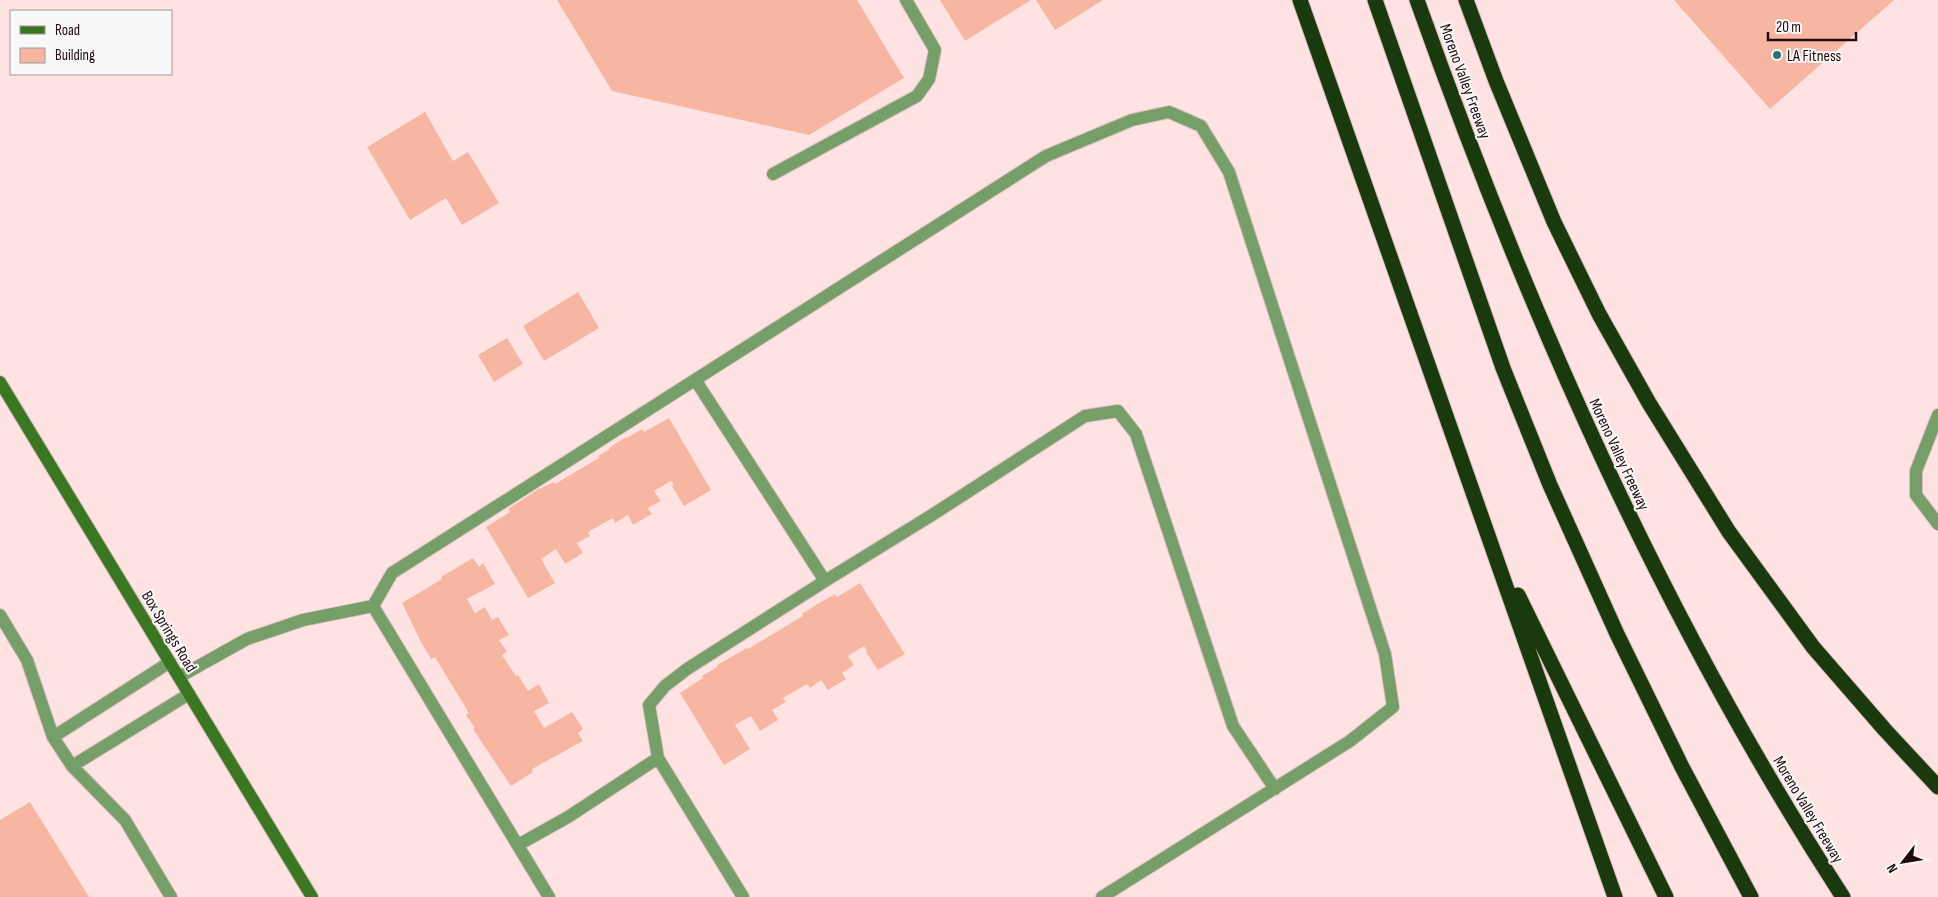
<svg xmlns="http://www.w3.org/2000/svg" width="1938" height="897" font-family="'Sofia Sans Condensed',sans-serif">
<rect width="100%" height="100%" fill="#ffe3e2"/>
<path fill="#f6b6a2" d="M557,0H857L904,78L809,135L612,91Z
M940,0H1031L965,41Z
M1036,0H1103L1055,30Z
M1674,0H1894L1770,109Z
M425,112L453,161L468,152L499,203L462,225L446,198L410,220L367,147Z
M578,292L599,328L544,361L523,326Z
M507,338L523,364L494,382L478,355Z
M669,418L711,490L684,506L672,486L674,485L671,481L654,491L661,501L647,508L652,514L633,525L628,515L615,523L613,518L588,532L590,536L577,543L583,553L565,564L556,549L541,559L555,583L528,598L486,527L510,512L508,509L540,488V489L553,482L555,484L599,458L598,456L610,449L609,448L626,437L627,438L642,429L644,432Z
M473,558L479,567L483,563L495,584L467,599L475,613L485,607L492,620L498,617L509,635L499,640L507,652L502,655L516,676L518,675L528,691L539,684L549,703L534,711L544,728L572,712L583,729L578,733L583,741L532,769L533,772L511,786L473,729L475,728L466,715L468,713L467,710L435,657L431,659L421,642L402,603L442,579L441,577L446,574Z
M860,583L905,654L878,670L866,652L867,651L864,646L848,656L854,665L842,673L846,679L828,690L821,680L810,688L807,684L783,698L786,702L772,710L778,720L760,731L751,716L735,725L750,749L724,765L680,693L703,678L702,676L717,667V665L747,648L748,649L803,616L802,614L819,603L835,594L837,597Z
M30,802L89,897H0V820Z"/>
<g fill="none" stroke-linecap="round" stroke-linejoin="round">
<defs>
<path id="lane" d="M773,174L917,96L929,79L935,50L906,0
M696,381L825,581
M1938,415L1916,471V495L1938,524
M0,615L27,660L53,737L72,766L125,820L171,897
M179,677L247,639L303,620L373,606
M53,737L170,662
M658,758L649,705L665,686L687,669L825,581L932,515L1085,416L1118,411L1136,434L1233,726L1275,789
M72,766L189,694
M518,845L568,817L658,758L743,897
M549,897L373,606L392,573L1046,156L1132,120L1169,112L1201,126L1229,172L1385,654L1393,707L1350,741L1102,897"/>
<path id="secondary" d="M0,382L312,897"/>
<path id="highway" d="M1300,0L1615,897
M1375,0L1503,368L1550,485L1617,634L1682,767L1751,897
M1417,0C1528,313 1662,618 1843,897
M1466,0L1496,81L1554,222L1599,314L1649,403L1729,532L1813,647L1885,730L1938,787
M1518,595L1666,897"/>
</defs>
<use href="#lane" stroke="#dcc0c0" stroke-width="14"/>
<use href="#secondary" stroke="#dcc0c0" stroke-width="14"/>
<use href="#highway" stroke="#dcc0c0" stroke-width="17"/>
<use href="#lane" stroke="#769e69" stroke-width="12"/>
<use href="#secondary" stroke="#3b7723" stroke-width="12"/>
<use href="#highway" stroke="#1a390e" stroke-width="15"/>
</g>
<circle fill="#297376" stroke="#f8f8f8" stroke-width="2" cx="1777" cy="55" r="5"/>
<g text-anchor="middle" stroke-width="4" stroke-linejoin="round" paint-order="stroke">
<g font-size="16" fill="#220b0c" stroke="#f8f8f8" text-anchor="start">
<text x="1787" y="61">LA Fitness</text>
</g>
<g font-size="16" fill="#220b0c" stroke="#f8f8f8">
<text transform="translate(1466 81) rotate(70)" y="6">Moreno Valley Freeway</text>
<text transform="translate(1620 454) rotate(65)" y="6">Moreno Valley Freeway</text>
<text transform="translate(170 631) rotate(59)" y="6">Box Springs Road</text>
<text transform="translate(1809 809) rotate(59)" y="6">Moreno Valley Freeway</text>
</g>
</g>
<rect x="10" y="10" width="162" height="65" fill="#f8f8f8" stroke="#a2999a"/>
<rect x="20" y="26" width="25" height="8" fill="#3b7723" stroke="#a2999a"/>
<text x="55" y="35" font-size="15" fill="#220b0c">Road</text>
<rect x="20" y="48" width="25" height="15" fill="#f6b6a2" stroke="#a2999a"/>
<text x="55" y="60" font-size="15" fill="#220b0c">Building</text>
<g transform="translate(1903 862) rotate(239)" stroke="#f8f8f8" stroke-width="4" paint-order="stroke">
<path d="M0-4L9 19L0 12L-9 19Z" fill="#220b0c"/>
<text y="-8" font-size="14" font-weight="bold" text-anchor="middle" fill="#220b0c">N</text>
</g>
<path d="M1768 32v8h88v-8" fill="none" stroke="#220b0c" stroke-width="2.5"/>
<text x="1776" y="32" font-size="15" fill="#220b0c" stroke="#f8f8f8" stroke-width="4" paint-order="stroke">20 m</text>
</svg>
